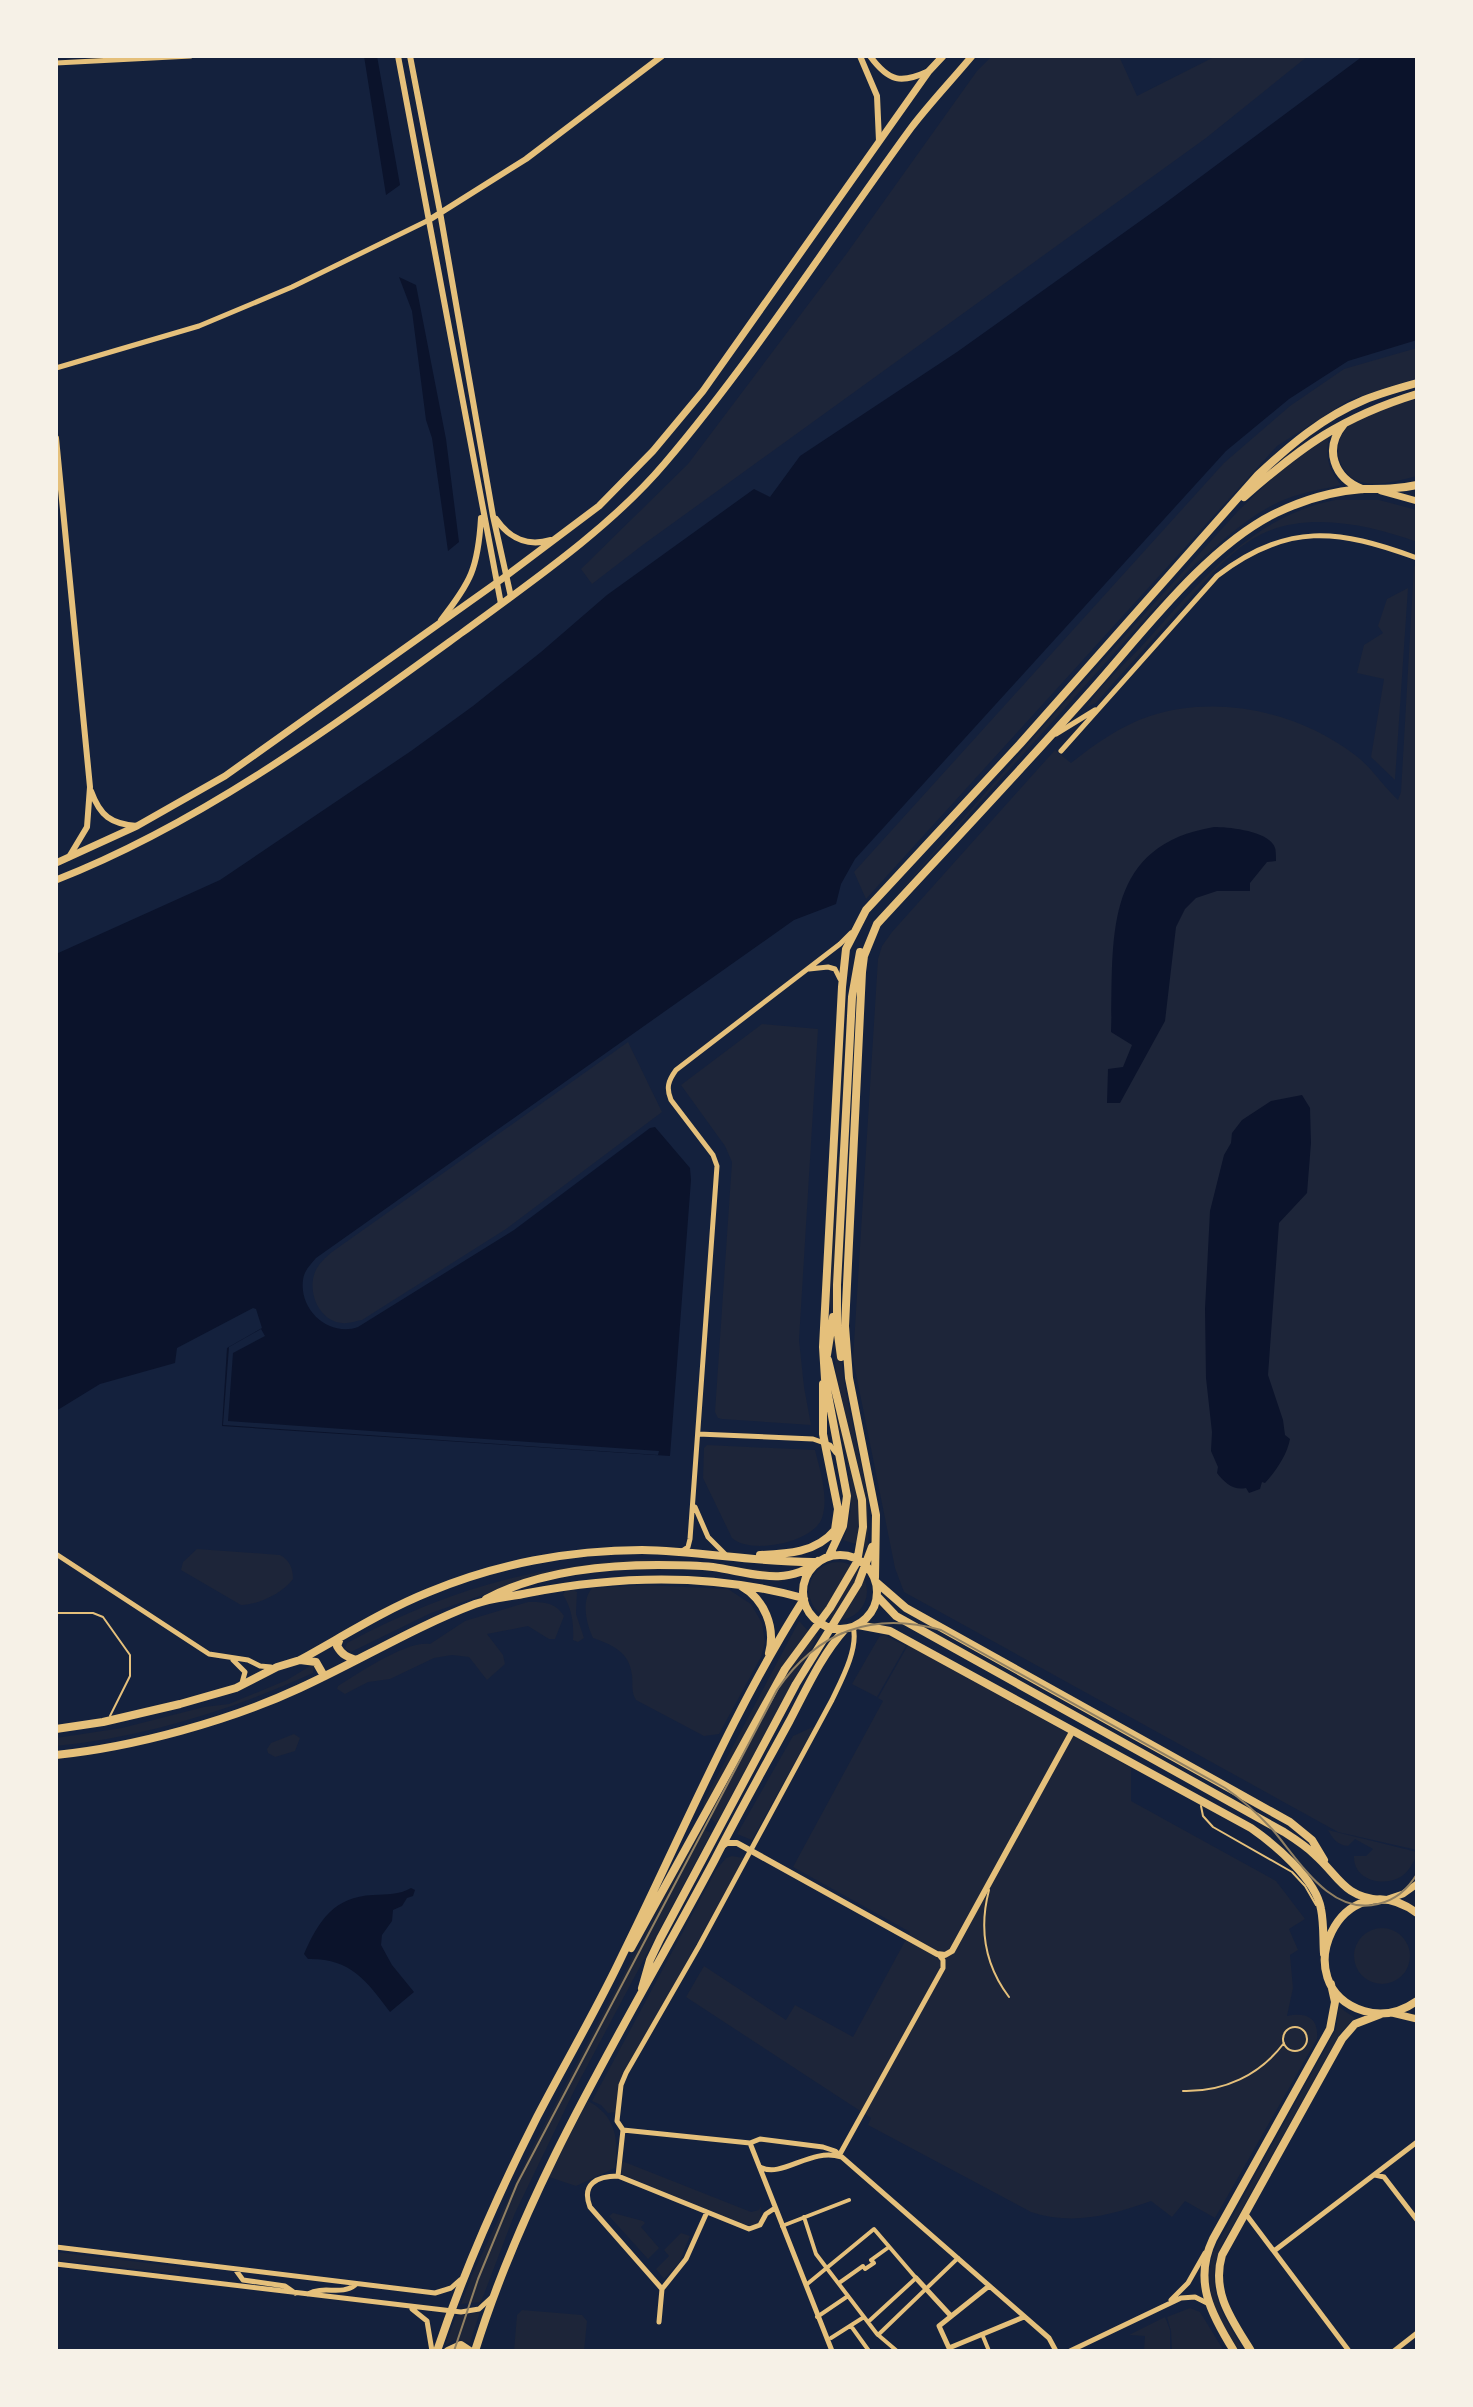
<svg xmlns="http://www.w3.org/2000/svg" width="1473" height="2407" font-family="'DM Sans',sans-serif">
<rect width="100%" height="100%" fill="#14213d"/>
<path fill="#1d2539" d="M992,56H1119L1137,96L1216,56H1308L1206,138L644,544L592,584L581,569L688,464L847,253L977,71Z
M1417,348V378L1349,400L1277,446L866,899L854,872L1224,463L1290,406L1344,369Z
M1417,399V476C1401,480 1378,487 1361,482C1338,475 1330,443 1348,427C1365,411 1395,405 1417,399Z
M1329,437C1325,457 1328,468 1341,485C1323,489 1304,492 1286,499C1249,514 1220,543 1190,569L875,919L1062,705L1238,511L1283,468Z
M1335,500H1379L1417,510V542C1367,524 1300,509 1251,540C1224,557 1203,584 1181,608C1153,639 1124,671 1096,703L1087,707C1099,686 1123,666 1140,648C1196,586 1249,517 1335,500Z
M1414,566L1417,567V1850L1338,1832L904,1592L895,1568L853,1359L878,959L882,946L892,932L1055,750L1071,763C1095,744 1120,726 1150,716C1219,694 1298,712 1355,755C1372,768 1383,786 1398,800L1401,792Z
M1408,588L1395,780L1371,757L1384,679L1357,673L1364,645L1383,633L1378,626L1387,599Z
M762,1024L818,1029L799,1340L804,1387L811,1425L722,1419L718,1418L715,1412L732,1162L725,1146L681,1085Z
M628,1042L662,1112L506,1229L362,1320C356,1321 348,1324 342,1323C319,1321 307,1292 315,1272C319,1263 325,1258 332,1252Z
M838,1157H847L839,1343L846,1393L868,1497V1548L843,1540C860,1497 847,1464 837,1421L846,1418L836,1373L830,1299Z
M707,1445L815,1450C820,1470 829,1498 822,1518C813,1543 750,1555 732,1538L703,1478L704,1448Z
M197,1549L280,1555C290,1560 293,1569 293,1579C283,1593 258,1605 241,1605L181,1570L183,1562Z
M644,1559L678,1560L784,1572L782,1582L727,1572L682,1569L567,1571L540,1575L431,1613L351,1652L345,1649L347,1643C447,1590 531,1566 644,1559Z
M809 1591a29 29 0 1 1 58 0a29 29 0 1 1-58 0Z
M645,1585L728,1589L751,1604L762,1623L765,1642L761,1657L719,1734L704,1736L636,1700C631,1692 633,1685 632,1675C629,1651 612,1645 593,1638C586,1623 581,1601 592,1588Z
M574,1590L577,1592L576,1614L584,1638L578,1642L573,1640C574,1625 572,1608 563,1595L565,1591Z
M528,1602C544,1602 555,1602 564,1616L555,1639H549L528,1626L487,1634L503,1655L505,1664L487,1680L469,1657L452,1655L434,1658L390,1679L368,1682L345,1694L337,1689L338,1686C359,1673 407,1640 430,1644L465,1621Z
M799,1621L810,1633L818,1636L716,1824L703,1807L704,1801Z
M884,1635L906,1646L877,1697L852,1684L879,1637Z
M908,1645L1131,1768V1801L1276,1881L1305,1919L1289,1929L1298,1950L1290,1955L1293,1988L1287,2016C1306,2012 1319,2017 1317,2039L1215,2218L1185,2201L1172,2217L1151,2201C1111,2215 1073,2226 1031,2212L868,2125L871,2118L686,1997L704,1966L786,2020L795,2005L853,2037L910,1932L793,1867L883,1701L878,1698Z
M312,1665L314,1666L313,1673C232,1710 145,1737 56,1746V1738L122,1728L204,1707L229,1704L287,1680Z
M815,1726L752,1840L737,1834L793,1736Z
M294,1734L300,1738L295,1751L275,1757L268,1753L267,1749L271,1743Z
M701,1828L711,1833L575,2089L515,2213L481,2302L461,2304L472,2275L533,2146Z
M1328,1830L1417,1852V1855C1413,1863 1409,1871 1402,1876C1384,1888 1353,1880 1354,1856H1366L1373,1849L1355,1839L1348,1846C1337,1845 1333,1839 1328,1830Z
M732,1856L744,1858L625,2074L617,2112L608,2113L601,2105L592,2101L716,1870L726,1858Z
M1354 1956a28 28 0 1 1 56 0a28 28 0 1 1-56 0Z
M1339,2007L1355,2018L1341,2032L1223,2243C1202,2287 1222,2313 1244,2351H1239C1218,2316 1202,2294 1213,2252L1336,2029Z
M588,2101C616,2116 619,2139 615,2168L576,2186L546,2176Z
M622,2161L751,2212L759,2210L761,2206L760,2221L754,2227L740,2223L621,2174Z
M613,2213L643,2221L645,2223L641,2227L659,2248L648,2259L609,2216Z
M681,2233L690,2236L679,2263L664,2279L656,2269L669,2256L664,2250Z
M56,2252L181,2267L179,2274L56,2260Z
M1190,2308L1200,2312L1224,2351H1172L1171,2331L1167,2317Z
M522,2310L582,2315L587,2321L584,2351H514L517,2315Z
M480,2312L470,2343L453,2340L445,2346L456,2316Z
M1165,2317L1170,2330V2351H1144L1145,2336L1129,2335Z"/>
<path fill="#0b132b" d="M364,56H377L400,185L386,195Z
M1363,56H1417V340L1348,361L1289,399L1226,451L855,859L841,884L836,904L794,920L316,1258C310,1265 304,1271 303,1280C299,1311 330,1337 358,1327L514,1230L650,1128L655,1127L690,1168L691,1180L670,1456L222,1426L227,1348L262,1328L256,1309L253,1308L177,1348L175,1363L100,1384L56,1411V954L220,880L411,751L473,706L541,652L607,595L754,489L770,497L800,456L957,352L1164,204Z
M399,277L416,285L446,439L459,542L448,551L432,438L426,420L412,311Z
M1214,827C1229,827 1270,831 1275,848C1276,850 1276,859 1276,861L1267,862L1250,883V891H1217L1196,898L1185,909L1176,927L1165,1021L1120,1103H1107L1108,1069L1123,1067L1132,1045L1111,1032C1114,942 1100,846 1214,827Z
M1302,1095L1310,1108L1311,1143L1307,1193L1279,1223L1268,1375L1283,1420L1285,1435L1290,1439C1287,1455 1276,1471 1265,1483L1262,1482L1260,1489L1249,1493L1246,1488C1233,1491 1224,1482 1217,1473L1218,1467L1211,1451L1212,1432L1206,1378L1205,1309L1210,1211L1224,1155L1231,1143L1232,1133L1242,1120L1271,1101Z
M411,1888L415,1890L413,1896L407,1898L402,1906L393,1910L392,1921L382,1935L381,1945L392,1965L414,1992L390,2012C366,1980 350,1958 308,1959L304,1954C319,1920 334,1897 373,1895C387,1894 399,1895 411,1888Z"/>
<path fill="#14213d" d="M261,1329L265,1336L233,1353L228,1421L659,1451L658,1455L223,1425L229,1347Z"/>
<g fill="none" stroke-linecap="round" stroke-linejoin="round">
<path stroke="#e5c07b" stroke-width="2" d="M56,1613H93L103,1617L130,1655V1676L110,1716
M1201,1806L1203,1816L1213,1827L1292,1872L1305,1886L1316,1905
M989,1890C979,1928 985,1965 1009,1997
M1283 2039a12 12 0 1 1 24 0a12 12 0 1 1-24 0Z
M1183,2091C1224,2092 1260,2075 1284,2043"/>
<path stroke="#e5c07b" stroke-width="4" d="M804,2217L816,2254L877,2334L897,2351
M782,2226L849,2200
M839,2283L863,2266L865,2269L874,2263L871,2260L889,2247
M806,2285L874,2229L916,2278L868,2322
M817,2317L848,2296
M851,2326L869,2351
M982,2334L989,2351
M878,2335L958,2258
M831,2338L864,2317"/>
<path stroke="#e5c07b" stroke-width="5" d="M56,63L191,56
M56,368L199,326L292,287L429,220
M1056,734L1095,710
M1061,751L1217,576C1287,522 1338,529 1417,558
M809,969L828,967L835,969L840,979
M698,1434L813,1439L830,1445L836,1453
M695,1507L708,1537L725,1554
M682,1551L688,1547L690,1539L717,1166L713,1155L671,1100C666,1088 668,1081 676,1070L840,944L851,933
M56,1554L209,1654L248,1660L260,1666L271,1667
M233,1660L245,1672L242,1683
M623,2130L617,2121L621,2085L626,2073L699,1946L832,1700C841,1681 859,1648 853,1627
M623,2130L750,2143L760,2139L823,2147L835,2151L1049,2338L1056,2351
M750,2143L832,2351
M840,2154L943,1968V1960L939,1955
M760,2167C782,2179 811,2147 841,2157
M1375,2175L1384,2177L1417,2220
M618,2176L623,2130
M1245,2213L1349,2351
M56,2247L435,2293L451,2288L460,2280
M1274,2251L1417,2142
M56,2264L461,2312L479,2309L492,2297
M235,2269L243,2280L285,2286L295,2293
M916,2278L951,2316
M989,2286L939,2326L949,2348L1024,2317
M662,2289L590,2207C581,2184 597,2176 618,2176L749,2229L760,2225L766,2214L775,2208
M308,2294C324,2285 341,2296 355,2285
M1171,2300L1188,2283L1205,2253
M412,2309L427,2321L432,2351
M659,2322L662,2289L686,2259L707,2212
M1070,2351L1181,2298L1195,2297L1207,2303
M1394,2351L1417,2333"/>
<path stroke="#e5c07b" stroke-width="6" d="M398,56L501,604
M410,56L440,212L493,516L511,597
M860,56L877,96L879,141
M870,56C889,82 901,84 929,71
M429,220L526,159L662,56
M56,438L90,787L87,827L69,857
M496,519C510,539 527,547 551,540
M441,620C471,582 478,568 481,518
M91,791C100,816 111,824 137,826
M721,1847L727,1843H737L937,1954L945,1955L952,1951L1072,1732"/>
<path stroke="#e5c07b" stroke-width="7" d="M1381,491L1417,501
M56,863L137,826L225,776L506,576L599,506L653,451L703,391L929,71L943,56
M56,880C202,823 336,724 463,632C531,582 611,527 665,463C755,357 829,240 911,128C930,103 952,80 972,56
M1388,1899L1403,1894L1417,1884
M1392,2013L1417,2019"/>
<path stroke="#e5c07b" stroke-width="8" d="M1344,424C1323,449 1334,478 1362,489
M1244,497C1302,446 1342,417 1417,394
M827,1355L833,1317
M841,1357L837,1327V1285L852,997L860,952
M823,1384V1434L838,1509L834,1537
M803 1592a37 37 0 1 1 74 0a37 37 0 1 1-74 0Z
M760,1555C787,1554 816,1553 835,1530
M829,1556L843,1526L847,1496L825,1379L823,1347L842,987L846,949L866,910L1020,744L1258,475C1290,445 1323,417 1364,400C1381,393 1399,388 1417,383
M875,1578L876,1515L849,1378L845,1326L862,972L864,956L877,924C948,847 1020,771 1090,692C1141,635 1206,547 1276,513C1303,500 1333,491 1363,489C1382,489 1399,489 1417,485
M876,1582L906,1608L1290,1822L1312,1840L1324,1860
M741,1586C764,1599 776,1627 769,1653
M877,1596L896,1616L1284,1832C1295,1839 1306,1846 1315,1855C1339,1876 1343,1897 1381,1900
M486,1599C537,1572 601,1565 658,1565C676,1565 695,1565 713,1567C749,1572 787,1588 818,1561
M858,1625L890,1631L1251,1828C1274,1844 1316,1879 1321,1909C1324,1924 1323,1939 1324,1954
M340,1638L337,1646C342,1655 347,1657 357,1660
M300,1660L316,1662L324,1676
M56,1729L103,1722L180,1704L236,1688L277,1667L300,1660C342,1637 384,1610 429,1592C495,1564 570,1550 642,1550C701,1551 759,1563 818,1562
M56,1755C134,1747 229,1721 300,1688C359,1661 414,1627 475,1604C491,1598 510,1597 528,1593C620,1575 713,1573 803,1598
M1417,1913C1341,1858 1283,1986 1364,2011C1383,2017 1401,2012 1417,2001
M631,1948L785,1669L830,1608L857,1562L863,1527L862,1500L828,1360
M642,1988L650,1960L660,1939L796,1684L858,1584L872,1547
M437,2351C464,2271 499,2192 537,2117C565,2063 596,2011 622,1956C681,1837 732,1712 804,1599
M448,2351L461,2345L470,2351
M475,2351C530,2175 628,2022 714,1861C738,1814 764,1768 789,1722C806,1690 821,1656 845,1629
M1234,2351C1211,2314 1193,2281 1213,2239L1330,2029L1335,2002L1331,1984
M1251,2351C1232,2320 1211,2293 1222,2255L1342,2039L1355,2024L1381,2014"/>
<path stroke="#918062" stroke-width="2" d="M454,2351L478,2279L517,2184L777,1690C817,1631 873,1611 941,1630L1225,1788C1243,1800 1258,1814 1272,1829C1299,1860 1330,1916 1378,1904C1396,1900 1408,1889 1417,1874"/>
</g>
<rect width="1473" height="2407" fill="none" stroke="#f6f1e7" stroke-width="116"/>
</svg>
